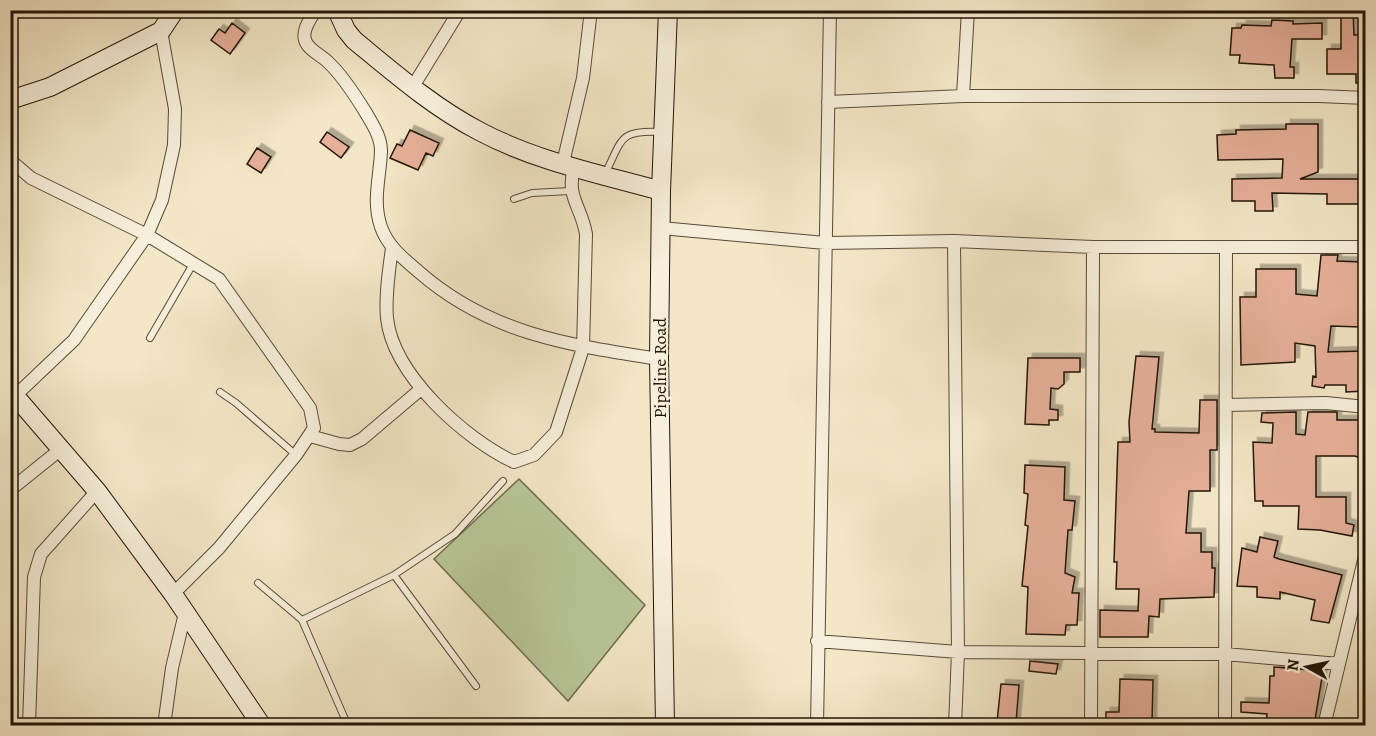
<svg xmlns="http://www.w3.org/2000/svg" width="1376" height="736" font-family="Alegreya,serif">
<defs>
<filter id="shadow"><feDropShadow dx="4.5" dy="-4.5" stdDeviation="0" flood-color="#0004"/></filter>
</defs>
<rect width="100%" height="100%" fill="#f3e7c7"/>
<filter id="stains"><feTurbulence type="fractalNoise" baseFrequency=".00333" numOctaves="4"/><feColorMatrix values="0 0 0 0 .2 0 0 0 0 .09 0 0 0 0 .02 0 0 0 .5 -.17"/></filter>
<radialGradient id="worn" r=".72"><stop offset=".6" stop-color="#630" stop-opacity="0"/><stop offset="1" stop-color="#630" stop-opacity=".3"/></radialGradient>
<path fill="#b8c698" stroke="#6e6e50" stroke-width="1.5" d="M519,479L645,605L568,701L434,559Z"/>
<path fill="#e6b09a" stroke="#231507" stroke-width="1.5" filter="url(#shadow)" d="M1341,10H1353L1354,35H1365V83H1356V74H1327V49H1341Z
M1272,20L1293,21V24L1322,23V39H1292L1290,67H1294V78H1275L1274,65L1239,63L1240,55H1230L1232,28H1241L1242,25L1271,26Z
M232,23L245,33L230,54L211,40L219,29L225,33Z
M1286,124H1318V172L1300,179H1365V204H1327V194L1272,193L1273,211H1255V201H1232V179L1282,178L1283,159L1218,160L1217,135L1236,134V130L1286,129Z
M410,130L439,143L433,156L426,153L418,170L390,158L397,144L402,146Z
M327,132L349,147L341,158L320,142Z
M257,148L271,157L261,173L247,164Z
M1321,255H1338L1337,261L1363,262L1361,327L1331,326L1328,352L1365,351V391L1346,392V385H1325L1324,388L1312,386L1313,376L1316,377L1315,346L1295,343V362L1241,365L1240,297H1256V269H1296V294L1317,296Z
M1136,356L1159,357L1152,429H1155V432L1199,433L1200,400H1217V450H1210V491H1189L1186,533H1201V552H1212V568H1215L1214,597L1160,599L1159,617L1149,616L1148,637H1100V610L1138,611L1139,589H1116L1117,562H1114L1118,442H1130L1129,422Z
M1028,358H1080V372H1064V384L1058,389L1051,388L1050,409L1058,410V420H1049V425L1025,424Z
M1296,412V434L1305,435L1308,412H1337V420H1365V460L1355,456H1316V497H1346V523L1354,525L1352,536L1320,530L1298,529L1299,506H1263V501H1255L1253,442L1272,443L1273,423L1261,422L1262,413Z
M1025,465L1065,467L1064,500L1075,501L1072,530H1068L1065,573L1075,577L1072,593H1079L1077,625H1066L1065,635L1026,634L1028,587L1022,586L1028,526L1025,525L1028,494L1024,493Z
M1260,537L1278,541L1274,557L1279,559L1342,575L1329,623L1311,620L1315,600L1280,592V599L1257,597V587L1237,586L1242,548L1257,552Z
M1030,661L1058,664L1056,674L1029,671Z
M1274,667L1323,671L1314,726H1266L1267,714L1241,712V702L1269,703L1270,676H1274Z
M1120,679L1153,680L1152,721L1106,724V712H1119Z
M1001,684L1019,685L1016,723L997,722Z"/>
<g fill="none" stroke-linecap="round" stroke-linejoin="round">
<defs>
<path id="lane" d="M605,174C623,138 619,130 661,132
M514,199L532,193L570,191
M150,338L193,264
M220,392L236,403L296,455
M394,575L476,686
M258,583L302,620L348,726
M302,620L394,575L455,534L503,481"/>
<path id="street" d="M315,10C311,19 302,29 305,40C308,50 321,55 328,62C343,76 355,95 366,113C373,125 381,137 381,151C380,178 372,201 381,227C388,247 404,259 419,272C490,334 569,345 659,359
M412,88L460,10
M963,96L968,10
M828,102L963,96H1319L1366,98
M10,160L31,178L147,235L219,279L310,408L314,428L296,455L219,548L173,594
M563,163L583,78L591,10
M661,228L825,243L954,241L1093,247H1366
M954,241L958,652L955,726
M392,248C389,270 385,296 387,318C393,375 465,439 514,462L534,455L556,432L583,348L586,234C581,205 566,198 574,167
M15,396L74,340L147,235L162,200L174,145L175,109L161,31
M1226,405L1326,403L1366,407
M310,436L339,444L350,445L362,439L421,389
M10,490L61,449
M817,641L958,652L1225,654L1339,664
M29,726L34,577L41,554L97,491
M164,726L172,668L185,613
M817,726L830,10
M1091,726L1093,247
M1225,726L1226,248
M1324,726L1366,552"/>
<path id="secondary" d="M337,10L346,30L354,40C393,72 433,107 479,131C535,161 600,174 661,191
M10,100L50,87L161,31L175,10
M10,390L97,491L173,594L262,726
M665,726L659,359L661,191L668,10"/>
</defs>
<use href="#lane" stroke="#574a37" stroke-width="8"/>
<use href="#street" stroke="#574a37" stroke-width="14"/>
<use href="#secondary" stroke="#231507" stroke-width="20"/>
<use href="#lane" stroke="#f7efdb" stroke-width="6"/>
<use href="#street" stroke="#f7efdb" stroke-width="12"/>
<use href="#secondary" stroke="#f7efdb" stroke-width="18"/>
</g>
<g text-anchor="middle" stroke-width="4.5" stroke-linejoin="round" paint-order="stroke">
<g font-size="18" fill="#231507" stroke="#f7efdb">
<text transform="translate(660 368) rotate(-90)" y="6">Pipeline Road</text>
</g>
</g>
<rect width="1376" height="736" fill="none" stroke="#f3e7c7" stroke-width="36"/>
<rect x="12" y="12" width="1352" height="712" fill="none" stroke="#231507" stroke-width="3"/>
<rect x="18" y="18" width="1340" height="700" fill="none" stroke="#231507" stroke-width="1.5"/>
<g transform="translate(1307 667) rotate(278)" stroke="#f7efdb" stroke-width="4.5" paint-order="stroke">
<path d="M0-4.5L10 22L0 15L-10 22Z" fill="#231507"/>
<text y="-9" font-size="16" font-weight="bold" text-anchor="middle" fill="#231507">N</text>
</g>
<rect width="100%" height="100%" filter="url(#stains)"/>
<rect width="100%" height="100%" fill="url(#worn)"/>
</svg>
